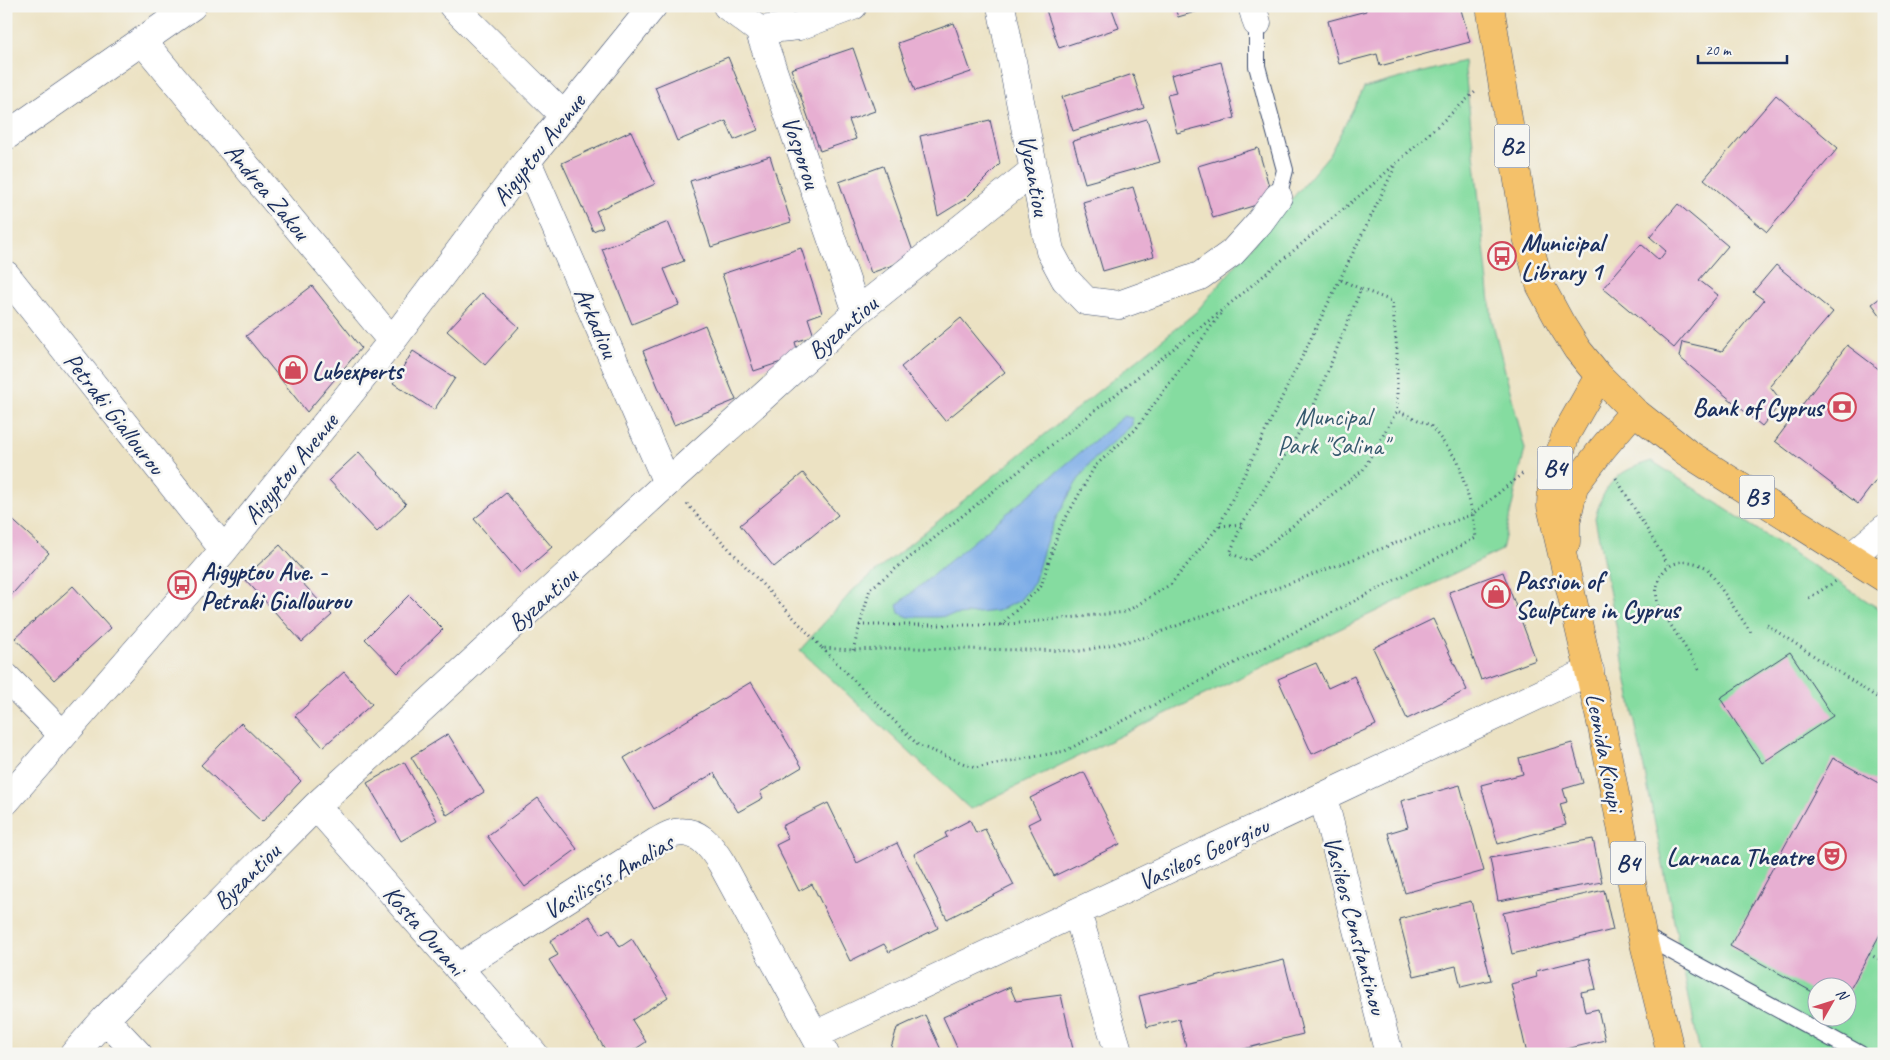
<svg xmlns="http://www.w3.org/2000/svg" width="1890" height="1060" font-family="Caveat,sans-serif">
<rect width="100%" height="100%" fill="#f6f6f2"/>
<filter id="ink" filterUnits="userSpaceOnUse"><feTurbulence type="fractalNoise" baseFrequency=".02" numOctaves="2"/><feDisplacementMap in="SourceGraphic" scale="10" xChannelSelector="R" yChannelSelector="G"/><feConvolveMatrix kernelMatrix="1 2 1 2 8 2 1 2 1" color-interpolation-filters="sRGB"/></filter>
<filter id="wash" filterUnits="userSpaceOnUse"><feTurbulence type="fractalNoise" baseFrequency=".0096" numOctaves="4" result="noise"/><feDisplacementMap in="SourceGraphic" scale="20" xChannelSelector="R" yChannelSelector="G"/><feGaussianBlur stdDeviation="1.12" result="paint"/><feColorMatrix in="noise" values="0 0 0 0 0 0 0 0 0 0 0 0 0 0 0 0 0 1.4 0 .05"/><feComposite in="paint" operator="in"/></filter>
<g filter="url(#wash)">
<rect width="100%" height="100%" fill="#ece2c3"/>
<path fill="#85dca0" stroke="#50867f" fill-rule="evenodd" d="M1464,61L1492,320L1525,449L1502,550L970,809L800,650L853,590L1196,312L1329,155L1364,88Z
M1652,461L1884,612V1054H1700L1595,518C1605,482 1617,471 1652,461ZM1818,988H1848V1018H1818Z"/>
<path fill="#7cace7" stroke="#4c6ea2" d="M1124,416L1132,418V425L1090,463L1076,483L1056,518L1045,545L1034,583L1019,601L997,611L937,617H909L899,613L897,605Z"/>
<g id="blocks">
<path fill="#e7afd2" d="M1057,6H1111L1119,28L1059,48L1046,10Z
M1174,6H1212V7L1178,17Z
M1365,6H1460L1470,42L1380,66L1377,54L1339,64L1328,21L1366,11Z
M954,23L971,72L915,91L898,43Z
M853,48L875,111L849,120L856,139L820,151L791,69Z
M728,57L758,130L734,140L726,121L677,141L655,87Z
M1221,62L1235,118L1177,133L1167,95L1176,93L1171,75Z
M1133,74L1144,108L1073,131L1062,97Z
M1776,95L1838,148L1767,232L1704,179Z
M1147,119L1160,162L1085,183L1073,141Z
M990,120L1000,164L964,200L938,216L920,136Z
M631,131L655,184L596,211L603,227L593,231L562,163Z
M1258,148L1273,200L1213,218L1198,166Z
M770,156L791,222L711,247L690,181Z
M883,166L915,257L871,273L839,182Z
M1133,187L1154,256L1103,271L1083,202Z
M1678,204L1728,246L1699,280L1718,295L1674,348L1603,288L1641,244L1659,260L1666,251L1650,237Z
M668,222L684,261L664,269L679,305L632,324L602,249Z
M801,248L822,313L808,318L814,336L795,342L799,356L754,371L722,274Z
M1776,265L1833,312L1770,386L1782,402L1762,426L1679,357L1682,342L1722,351L1764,300L1753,292Z
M312,286L361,348L307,412L246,336Z
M482,293L519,327L485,365L447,331Z
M1884,295V320L1872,304Z
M961,318L1005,372L945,421L901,367Z
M705,325L736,400L674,425L643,351Z
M1847,345L1884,373V470L1858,504L1775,441Z
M413,351L455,378L434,410L393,383Z
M359,452L406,504L377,532L329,480Z
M803,473L838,515L774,567L740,525Z
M506,493L552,547L521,574L474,519Z
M6,514L49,553L6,601Z
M280,545L304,572L298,578L332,615L302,642L244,578Z
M1503,572L1536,660L1481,680L1449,592Z
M73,586L111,628L54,680L15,638Z
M409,595L443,629L398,673L365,639Z
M1433,619L1467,690L1407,719L1373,648Z
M1790,652L1833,716L1762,763L1720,698Z
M1316,663L1328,688L1354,676L1376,725L1312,754L1278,679Z
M344,672L372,704L323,747L295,716Z
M751,682L802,767L760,792L763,798L738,812L714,773L654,809L624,758Z
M241,723L301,781L262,822L201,765Z
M448,734L484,792L447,815L411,757Z
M1572,743L1583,783L1563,789L1567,802L1560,804L1566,825L1498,844L1481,785L1523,774L1519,758Z
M1833,758L1884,786V927L1848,993V988H1818V995L1730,946Z
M404,762L437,820L401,841L367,783Z
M1084,772L1120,844L1054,876L1028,824L1040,818L1030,798Z
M1460,785L1484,871L1405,893L1388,833L1408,827L1401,801Z
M538,798L577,849L525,887L487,836Z
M828,803L857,863L897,843L938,928L889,952L884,944L850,961L812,884L799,891L776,845L788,839L782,826Z
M970,820L976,833L985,829L1014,885L947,919L914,854L947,837L945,833Z
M1593,839L1602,882L1498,901L1490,858Z
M1604,890L1613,930L1512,954L1503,913Z
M1471,901L1491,980L1461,987L1456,966L1414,976L1399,919Z
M589,916L601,934L609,929L620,947L632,939L668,997L632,1020L646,1042L628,1054H608L549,960L558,955L550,941Z
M1589,958L1596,989L1581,992L1585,1012L1598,1009L1605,1040L1545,1054H1527L1511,984L1537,977L1536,971Z
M1284,960L1303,1034L1224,1054H1188L1179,1019L1147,1027L1139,996Z
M1010,987L1016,1001L1061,995L1074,1054H960L943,1017Z
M925,1015L943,1054H889L897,1028Z"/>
</g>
</g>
<g filter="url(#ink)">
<use href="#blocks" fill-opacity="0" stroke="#3a4a6d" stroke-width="1"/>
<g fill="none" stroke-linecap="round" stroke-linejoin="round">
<defs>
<path id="service" d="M1257,23V66L1285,170L1278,197
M1642,935L1860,1054"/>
<path id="minor" d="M453,6L563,115
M727,6L759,30L857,312
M1001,6L1050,251L1065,279L1086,301L1119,305L1200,276L1232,253L1259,223L1278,197
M1252,6L1257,23
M759,30L799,26L853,6
M143,42L392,341
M6,136L192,6
M527,161L667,483
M6,275L224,550
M1851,557L1884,529
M6,677L63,735
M1323,797L1389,1054
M6,801L224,550L392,341L527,161L653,6
M316,806L534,1054
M1077,912L1119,1054
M458,968L656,842C662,839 669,834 675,833C698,828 711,846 722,864L825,1054
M105,1019L138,1054
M815,1035L1590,671
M74,1054L105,1019L316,806L667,483L857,312L1034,170"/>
<path id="primary" d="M1490,6L1527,237L1540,285L1560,322L1577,349L1599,376L1634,411L1686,452L1884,578
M1599,376L1566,434L1552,479L1551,506L1602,727L1642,935L1671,1054
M1566,542V523L1574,486L1602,449L1634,411"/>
</defs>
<use href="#service" stroke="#3a4a6d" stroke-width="18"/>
<use href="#minor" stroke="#3a4a6d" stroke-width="29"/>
<use href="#primary" stroke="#3a4a6d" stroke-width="29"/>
<path stroke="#3a4a6d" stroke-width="3" stroke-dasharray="1 4" stroke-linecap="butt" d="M1616,478L1669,566
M687,504L822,648L853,650L910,648L1081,651L1147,637L1473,514L1523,473
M1242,524L1310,415L1361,289L1341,280
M1220,526L1242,524L1230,553L1248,561L1363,470L1397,411V350L1392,301L1361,289
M1809,598L1836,581
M859,625H1000L1126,612L1171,584L1219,526L1396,165
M1001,625L1041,586L1059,530L1095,466L1135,430L1222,312
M1767,625L1884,702
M822,648L918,745L975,768L1065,751L1476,538L1473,514L1458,461L1430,425L1397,411
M853,650L870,589L1226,307L1371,186L1475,92
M1699,669L1658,605C1650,571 1676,551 1707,568L1752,634
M1869,954L1884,962"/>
<use href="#service" stroke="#fff" stroke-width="16"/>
<use href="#minor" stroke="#fff" stroke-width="28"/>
<use href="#primary" stroke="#f4c16a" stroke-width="28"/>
</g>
</g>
<defs>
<symbol id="bus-ring" viewBox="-11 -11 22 22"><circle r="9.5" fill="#f6f6f2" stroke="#d1495b" stroke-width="1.5"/><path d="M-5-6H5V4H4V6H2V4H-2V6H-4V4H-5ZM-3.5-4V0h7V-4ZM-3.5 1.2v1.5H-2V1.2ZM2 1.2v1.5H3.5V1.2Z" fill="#d1495b"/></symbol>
<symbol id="shop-ring" viewBox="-11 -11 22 22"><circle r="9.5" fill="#f6f6f2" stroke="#d1495b" stroke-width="1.5"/><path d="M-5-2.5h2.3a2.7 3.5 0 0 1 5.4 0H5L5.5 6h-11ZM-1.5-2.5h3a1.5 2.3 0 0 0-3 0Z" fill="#d1495b"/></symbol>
<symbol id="bank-ring" viewBox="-11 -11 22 22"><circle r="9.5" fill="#f6f6f2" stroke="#d1495b" stroke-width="1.5"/><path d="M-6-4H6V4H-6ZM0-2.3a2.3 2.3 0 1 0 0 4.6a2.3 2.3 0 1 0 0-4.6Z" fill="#d1495b"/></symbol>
<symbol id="theatre-ring" viewBox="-11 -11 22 22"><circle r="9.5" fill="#f6f6f2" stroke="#d1495b" stroke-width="1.5"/><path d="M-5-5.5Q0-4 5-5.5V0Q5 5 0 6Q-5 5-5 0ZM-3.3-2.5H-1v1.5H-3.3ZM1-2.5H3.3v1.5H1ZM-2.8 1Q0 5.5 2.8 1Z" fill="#d1495b"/></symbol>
</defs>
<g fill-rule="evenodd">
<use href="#bus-ring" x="1486" y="240" width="32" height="32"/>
<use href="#shop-ring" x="277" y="354" width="32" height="32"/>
<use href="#bank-ring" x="1826" y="391" width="32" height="32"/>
<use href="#bus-ring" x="166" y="569" width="32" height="32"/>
<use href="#shop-ring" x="1480" y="578" width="32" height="32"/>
<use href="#theatre-ring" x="1816" y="840" width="32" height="32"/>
</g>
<g text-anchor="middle" stroke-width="5" stroke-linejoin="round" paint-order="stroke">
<g fill="#f6f6f2" stroke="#5d6b8a" stroke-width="1">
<rect x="1494.5" y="124.5" width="35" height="43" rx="4"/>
<rect x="1537.5" y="446.5" width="35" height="43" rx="4"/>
<rect x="1739.5" y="475.5" width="35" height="43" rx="4"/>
<rect x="1610.5" y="841.5" width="35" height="43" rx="4"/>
</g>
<g font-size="24" font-weight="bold" fill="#1b2f5e">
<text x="1512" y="154">B2</text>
<text x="1555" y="476">B4</text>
<text x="1757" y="505">B3</text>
<text x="1628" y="871">B4</text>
</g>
<g font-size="25" fill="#1b2f5e" stroke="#f6f6f2">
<text transform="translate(538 149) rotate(-52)" y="9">Aigyptou Avenue</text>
<text transform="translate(802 152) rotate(71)" y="9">Vosporou</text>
<text transform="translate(1035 175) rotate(79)" y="9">Vyzantiou</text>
<text transform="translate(268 191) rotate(50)" y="9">Andrea Zakou</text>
<text transform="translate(597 322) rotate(66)" y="9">Arkadiou</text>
<text transform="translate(842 327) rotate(-41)" y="9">Byzantiou</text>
<text transform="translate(115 413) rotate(52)" y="9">Petraki Giallourou</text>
<text transform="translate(290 468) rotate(-51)" y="9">Aigyptou Avenue</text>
<text transform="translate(542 599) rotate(-42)" y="9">Byzantiou</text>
<text transform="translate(1606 752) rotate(79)" y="9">Leonida Kioupi</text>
<text transform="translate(1203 853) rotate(-25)" y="9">Vasileos Georgiou</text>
<text transform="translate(246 876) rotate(-45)" y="9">Byzantiou</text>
<text transform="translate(608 876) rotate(-30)" y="9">Vasilissis Amalias</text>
<text transform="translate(1356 925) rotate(75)" y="9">Vasileos Constantinou</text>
<text transform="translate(425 930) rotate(49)" y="9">Kosta Ourani</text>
</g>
<g font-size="25" font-weight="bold" fill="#1b2f5e" stroke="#f6f6f2" text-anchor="start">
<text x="1521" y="251">Municipal<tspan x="1521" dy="29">Library 1</tspan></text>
<text x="312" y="379">Lubexperts</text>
<text x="1823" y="416" text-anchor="end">Bank of Cyprus</text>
<text x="201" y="580">Aigyptou Ave. -<tspan x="201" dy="29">Petraki Giallourou</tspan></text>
<text x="1515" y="589">Passion of<tspan x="1515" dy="29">Sculpture in Cyprus</tspan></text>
<text x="1813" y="865" text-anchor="end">Larnaca Theatre</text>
</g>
<g font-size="25" fill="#365a6e" stroke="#f6f6f2">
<text x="1333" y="425">Muncipal<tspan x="1333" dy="29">Park "Salina"</tspan></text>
</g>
</g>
<rect width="1890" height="1060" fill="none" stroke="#f6f6f2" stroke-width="25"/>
<g transform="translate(1832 1002) rotate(51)"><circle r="24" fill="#f6f6f2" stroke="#9ea6b7"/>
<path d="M0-4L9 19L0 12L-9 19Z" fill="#d1495b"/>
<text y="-8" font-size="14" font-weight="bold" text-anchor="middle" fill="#1b2f5e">N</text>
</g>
<path d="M1698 55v8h89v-8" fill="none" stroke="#1b2f5e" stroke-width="2.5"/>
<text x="1705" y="55" font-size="15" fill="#1b2f5e" stroke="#f6f6f2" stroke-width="4" paint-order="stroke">20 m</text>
</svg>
